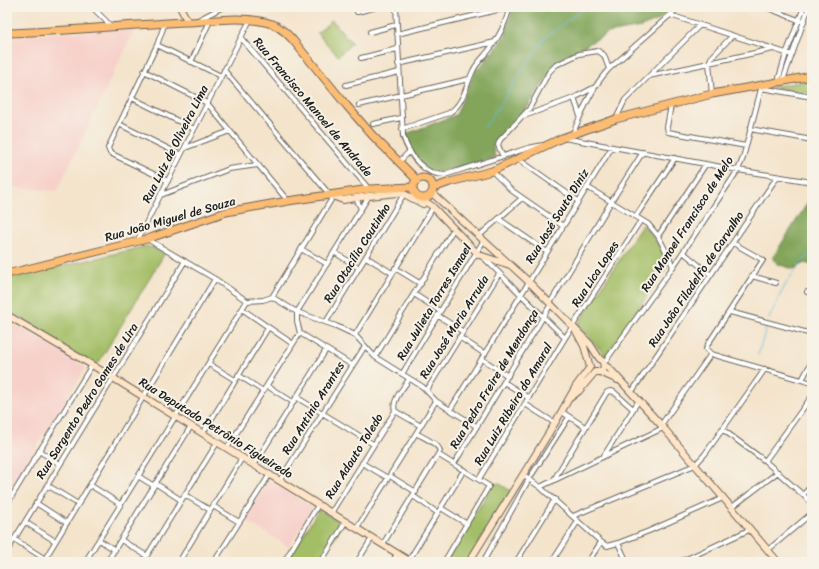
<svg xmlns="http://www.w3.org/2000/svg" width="819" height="569" font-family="Sriracha,sans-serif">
<rect width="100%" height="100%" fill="#f7f3e8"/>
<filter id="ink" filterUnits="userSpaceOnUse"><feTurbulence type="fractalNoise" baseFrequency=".025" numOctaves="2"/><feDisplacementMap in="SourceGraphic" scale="8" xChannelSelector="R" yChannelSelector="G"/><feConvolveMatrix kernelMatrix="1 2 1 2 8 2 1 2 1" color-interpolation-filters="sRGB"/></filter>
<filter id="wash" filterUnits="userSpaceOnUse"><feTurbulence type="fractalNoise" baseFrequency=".012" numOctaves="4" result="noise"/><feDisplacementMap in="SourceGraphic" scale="16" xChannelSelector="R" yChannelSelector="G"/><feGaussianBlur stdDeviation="0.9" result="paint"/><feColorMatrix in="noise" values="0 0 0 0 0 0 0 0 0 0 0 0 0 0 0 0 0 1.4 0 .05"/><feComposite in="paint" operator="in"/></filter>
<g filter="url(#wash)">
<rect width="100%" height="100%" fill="#f4e4cc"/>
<path fill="#f7d0ca" d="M135,29L57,191L7,187V36Z
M7,319L86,367L7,495Z
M269,480L313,507L289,547L245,520Z"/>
<path fill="#a3be65" stroke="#606d40" d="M332,20L352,43L338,56L317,33Z
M812,80V94L771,87Z
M642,225C653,232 664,253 667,266L606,356L577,325Z
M147,246L165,253L96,367L7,309V279Z
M498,483L511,491L467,562H446L492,486Z
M319,509L343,524L319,562H287Z"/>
<path fill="#82a55a" stroke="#4f603b" d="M513,7H674L659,20L641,27L608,33L559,60L527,108L494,143L493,147L495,158L432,175C416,167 409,151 403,135L456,115L475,71L486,60L505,36Z
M812,196V265L804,263L794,269L777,264L773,257Z"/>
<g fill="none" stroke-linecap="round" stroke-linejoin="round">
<path stroke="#5bbad9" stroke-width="1" d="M484,128L545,37L586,7
M769,319C779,295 792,269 812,252
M758,355L767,325"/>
</g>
</g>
<g filter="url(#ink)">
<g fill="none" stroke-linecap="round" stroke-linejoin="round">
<defs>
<path id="street" d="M92,7L112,27
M396,7L403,136C409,155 423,175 445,175L528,148L543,145
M765,7L801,21
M357,12L377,7
M670,15L792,55
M198,20L223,7
M165,23L157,45L108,148L110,153L168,181
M370,32L396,25
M397,34L510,7
M241,38L369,189
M157,45L221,76
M361,58L397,49
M191,62L210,21
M398,64L495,42
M224,70L330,195L331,200L272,297
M144,71L207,103L230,131L288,201
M649,76L773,49
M783,80L809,7
M778,81L786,54L804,7
M346,85L399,72
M761,88L812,97
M712,94L709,63L711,58L732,36
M132,98L194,129
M574,98L580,116
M359,105L469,79
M671,105L667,127L668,132L746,146
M524,116L574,98L595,87
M616,119L625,100L700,25
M119,124L181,155
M373,124L401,118
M402,129L449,113C464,104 466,85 473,71C477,62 485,56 490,49C500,36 506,22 510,7
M750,129L812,140
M573,133C583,110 592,87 609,69L679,7
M564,138L738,170L812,182
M185,148L230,131
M503,157L498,145L500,140L529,109L549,72L556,65L579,54L598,51L604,55L609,69
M518,159L578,201
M399,162L410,151
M492,171L511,190L563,226
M587,187L648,224L658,236L669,257L673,267
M161,195L229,169L258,165
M356,198L361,209
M636,216L675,158
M499,219L547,252
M479,236L522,198
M658,236L706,164
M147,239L215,279L247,301
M137,241L250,20
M301,249L327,264
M334,252L359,268
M683,252L711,275
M366,257L392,273
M483,257L565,338
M395,268L421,284
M752,276L776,283
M807,292L812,294
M414,294L440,311
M272,297L297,312L336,326L355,335L375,357L423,387L436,401L476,426
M247,301L263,300L272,297
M550,303L611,202L643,152
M242,309L293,344
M730,312L812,334
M437,315L462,331
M326,322L404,194
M300,333L352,365
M355,335L432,209
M459,337L485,354
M711,354L706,349L708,344L763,260L733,243
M711,354L812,383
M375,357L453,230
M482,359L508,376
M604,363L673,267L738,170L743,158L762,85
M209,364L235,380
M402,374L484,240
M238,375L263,391
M409,379C404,388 391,400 395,411L421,426
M802,380L812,361
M504,382L529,398
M267,386L293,402
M427,390L499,274
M631,393L777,177
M296,397L373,444
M525,404L555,423
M450,410L612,147
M562,412L585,427
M661,425L711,354
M722,429L765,461L812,503
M203,433L268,328
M227,448L300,333L297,321V312L369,196
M39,451L60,464
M439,455L489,486L444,562
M603,457L639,400
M765,461L812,396
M362,463L388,478
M454,464L551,304
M254,465L326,350
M523,475L540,487L601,542L607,546L618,543L649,531L723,498
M138,476L154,486
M390,476L416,492
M479,479L565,338L641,220
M280,480L365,346
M553,481L607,392L610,391L614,392L633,409
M155,483L181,500
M47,485L78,504
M90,485L120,504
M540,487L663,428
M185,495L210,510
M803,495L812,485
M413,496L438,513
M36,503L67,523
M7,504L92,365
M213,506L239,522
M441,508L467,524
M731,508L778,472
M331,513L395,411
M573,516L695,465L705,454L765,369
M25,522L55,541
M357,528L436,401
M14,539L45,559
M99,540L115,550
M121,540L147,556
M618,543L627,562
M383,544L440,451C438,443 424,438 416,433
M768,550L812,513
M7,551L185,261
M409,560L464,470
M43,562L215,279
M85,562L247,301
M107,562L191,426
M143,562L217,443
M179,562L242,458
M214,562L270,474
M284,562L318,505
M321,562L346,521
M357,562L372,538
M392,562L398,553
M483,562L529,479L569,417
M516,562L555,499
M552,562L578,521
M588,562L601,542
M680,562L749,530"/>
<path id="secondary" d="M180,7L188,22
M432,193L529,282L590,344L599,358L603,362L604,368L600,372
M330,195L343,200L369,196L397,193L404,194L423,204
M420,198L432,206L479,255L510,265
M7,315L92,365L411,562
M604,365L609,368L661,425L778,562
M570,398L579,391L595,372H600L618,380
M469,562L555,423L576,386L590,367L584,346L576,331"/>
<path id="primary" d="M7,33C67,31 126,25 186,22C212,21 239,16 265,22C277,24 285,31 292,39L347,106L373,136L417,180
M413 188a10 10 0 1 1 20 0a10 10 0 1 1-20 0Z
M433,188L450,182L492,171L562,138L616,119L712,94L812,76
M7,274L147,239L226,212L288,201L370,189L412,187"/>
</defs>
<use href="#street" stroke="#68625a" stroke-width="6"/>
<use href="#secondary" stroke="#68625a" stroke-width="8"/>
<use href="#primary" stroke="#68625a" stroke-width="9"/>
<use href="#street" stroke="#fff" stroke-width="4"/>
<use href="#secondary" stroke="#ffe4c6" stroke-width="6"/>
<use href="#primary" stroke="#febc70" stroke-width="7"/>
</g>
</g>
<g text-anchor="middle" stroke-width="4" stroke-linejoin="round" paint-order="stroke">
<g font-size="12" fill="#1c1c1c" stroke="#f7f3e8">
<text transform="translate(313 107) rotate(50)" y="4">Rua Francisco Manoel de Andrade</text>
<text transform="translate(175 144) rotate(-63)" y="4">Rua Luiz de Oliveira Lima</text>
<text transform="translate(557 216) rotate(-58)" y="4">Rua José Souto Diniz</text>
<text transform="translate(170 219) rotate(-16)" y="4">Rua João Miguel de Souza</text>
<text transform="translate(687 224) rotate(-57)" y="4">Rua Manoel Francisco de Melo</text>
<text transform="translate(357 253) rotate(-58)" y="4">Rua Otacílio Coutinho</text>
<text transform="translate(595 274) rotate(-57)" y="4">Rua Lica Lopes</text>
<text transform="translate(696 279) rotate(-56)" y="4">Rua João Filadelfo de Carvalho</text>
<text transform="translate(434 302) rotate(-59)" y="4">Rua Julieta Torres Ismael</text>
<text transform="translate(454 327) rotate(-58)" y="4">Rua José Maria Arruda</text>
<text transform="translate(494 379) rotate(-59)" y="4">Rua Pedro Freire de Mendonça</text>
<text transform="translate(87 401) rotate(-58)" y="4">Rua Sargento Pedro Gomes de Lira</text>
<text transform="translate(513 404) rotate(-59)" y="4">Rua Luiz Ribeiro do Amaral</text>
<text transform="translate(313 408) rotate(-58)" y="4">Rua Antinio Arantes</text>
<text transform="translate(216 428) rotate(32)" y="4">Rua Deputado Petrônio Figueiredo</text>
<text transform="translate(354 456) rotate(-58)" y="4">Rua Adauto Toledo</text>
</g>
</g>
<rect width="819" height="569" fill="none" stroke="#f7f3e8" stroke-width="24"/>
</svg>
